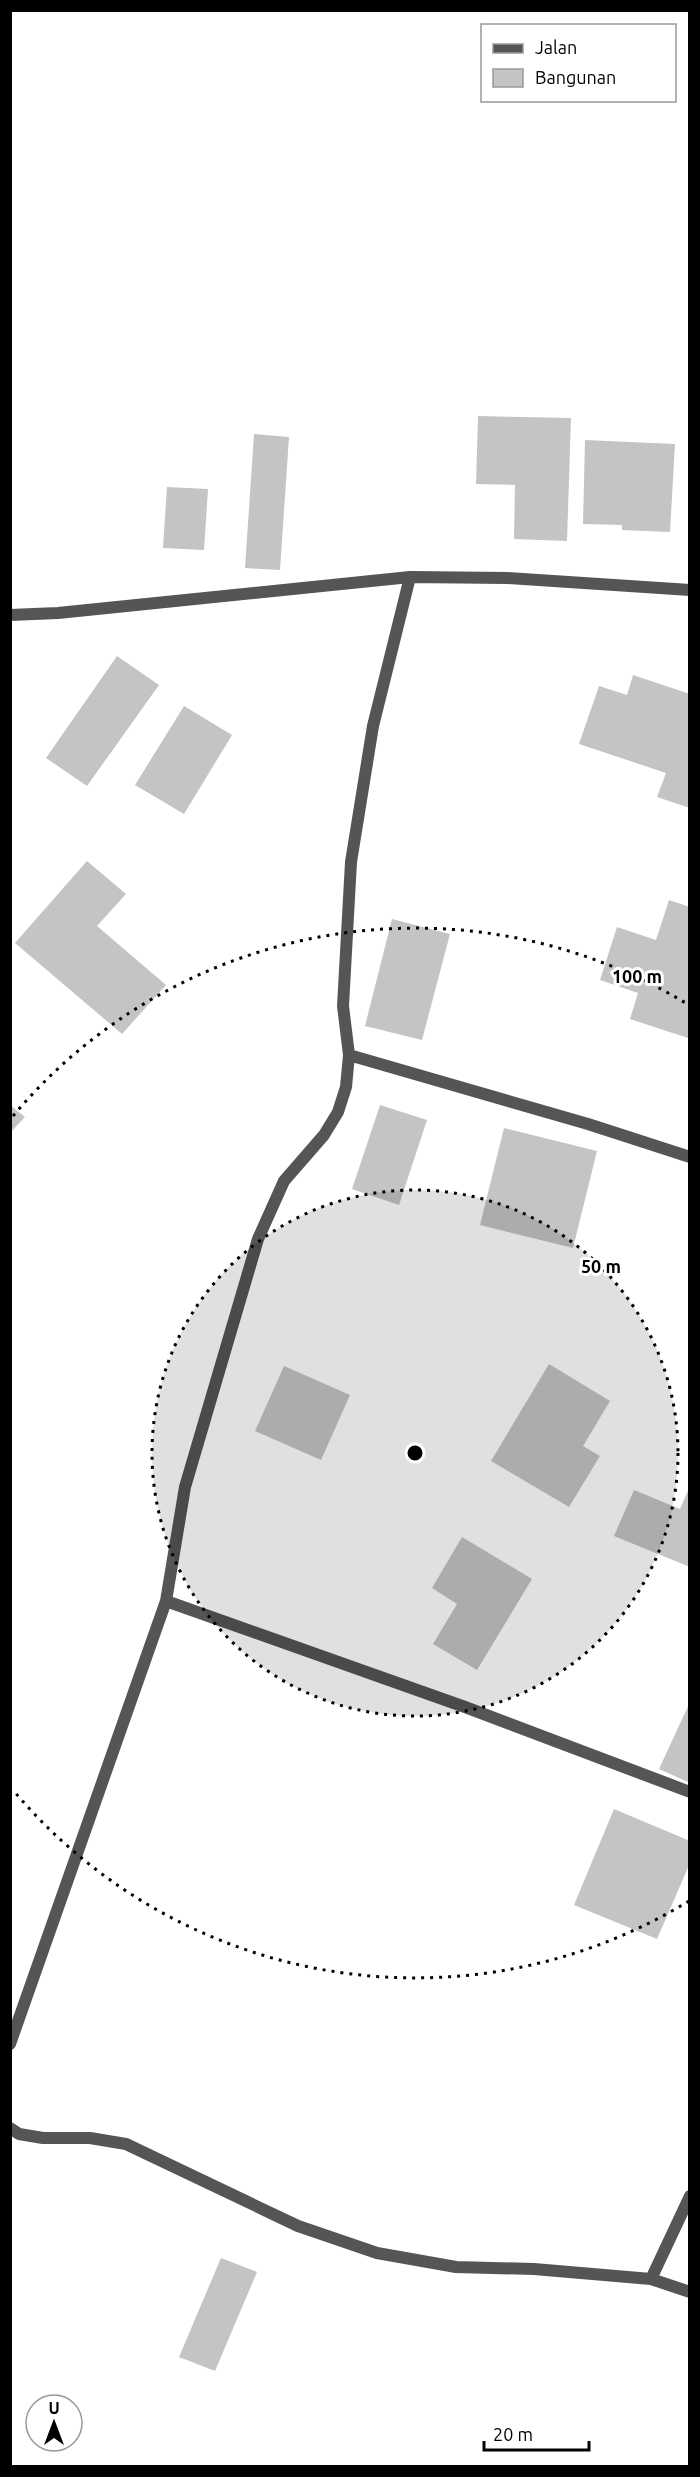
<svg xmlns="http://www.w3.org/2000/svg" width="700" height="2477" font-family="Ubuntu,sans-serif">
<rect width="100%" height="100%" fill="#fff"/>
<path fill="#c4c4c4" d="M478,416L571,418L567,541L514,539L515,485L476,484Z
M254,434L289,437L280,570L245,568Z
M585,440L675,444L670,532L622,530V525L583,524Z
M167,487L208,489L204,550L163,548Z
M117,656L159,685L87,786L46,758Z
M633,675L690,694V808L657,797L666,773L579,744L599,686L627,695Z
M184,706L232,735L184,814L135,785Z
M87,861L126,894L97,926L166,985L122,1034L15,943Z
M669,900L690,907V1032L688,1038L630,1019L638,993L600,980L617,927L656,940Z
M392,919L450,934L422,1040L365,1026Z
M10,1105L25,1117L10,1133Z
M380,1105L427,1120L399,1205L352,1189Z
M504,1128L597,1151L573,1248L480,1225Z
M549,1364L610,1401L583,1446L600,1456L569,1507L491,1461Z
M284,1366L350,1395L321,1460L255,1431Z
M690,1486V1567L614,1536L634,1490L680,1509Z
M462,1537L532,1579L477,1670L433,1644L457,1604L432,1588Z
M690,1702V1783L659,1769Z
M614,1809L690,1841V1863L657,1939L574,1905Z
M221,2258L257,2272L215,2371L179,2357Z"/>
<g fill="none" stroke-linecap="round" stroke-linejoin="round">
<path stroke="#555" stroke-width="12" d="M10,615L58,613L410,577L507,578L690,590
M349,1055L588,1124L690,1157
M166,1601L465,1707L690,1792
M10,2044L166,1601L185,1487L258,1239L284,1181L324,1135L338,1112L346,1087L349,1055L343,1006L351,862L373,726L410,577
M10,2128L19,2134L43,2138H90L126,2144L298,2226L377,2253L456,2267L534,2269L651,2279L690,2292
M651,2279L690,2196"/>
</g>
<circle cx="415" cy="1453" r="263" fill="#000" fill-opacity=".12"/>
<g fill="none" stroke="#000" stroke-width="3" stroke-dasharray="3 6">
<circle cx="415" cy="1453" r="263"/>
<path d="M689 1901A525 525 0 0 1 13 1790M13 1116A525 525 0 0 1 689 1005"/>
</g>
<circle cx="415" cy="1453" r="9" fill="#000" stroke="#fff" stroke-width="3"/>
<g font-size="18" text-anchor="middle" font-weight="bold" fill="#000" stroke="#fff" stroke-width="6" stroke-linejoin="round" paint-order="stroke">
<text x="637" y="983">100 m</text>
<text x="601" y="1273">50 m</text>
</g>
<rect width="700" height="2477" fill="none" stroke="#000000" stroke-width="24"/>
<rect x="481" y="24" width="195" height="78" fill="#ffffff" stroke="#999999" stroke-width="1.5"/>
<rect x="493" y="44" width="30" height="9" fill="#555555" stroke="#999999" stroke-width="1.5"/>
<text x="535" y="54" font-size="18" fill="#000000">Jalan</text>
<rect x="493" y="69" width="30" height="18" fill="#c4c4c4" stroke="#999999" stroke-width="1.5"/>
<text x="535" y="84" font-size="18" fill="#000000">Bangunan</text>
<g transform="translate(54 2423)"><circle r="28" fill="#ffffff" stroke="#999999" stroke-width="1.5"/>
<path d="M0-4.5L10 22L0 15L-10 22Z" fill="#000000"/>
<text y="-9" font-size="16" font-weight="bold" text-anchor="middle" fill="#000000">U</text>
</g>
<path d="M484 2441v9h105v-9" fill="none" stroke="#000000" stroke-width="3"/>
<text x="493" y="2441" font-size="18" fill="#000000" stroke="#ffffff" stroke-width="4.5" paint-order="stroke">20 m</text>
</svg>
